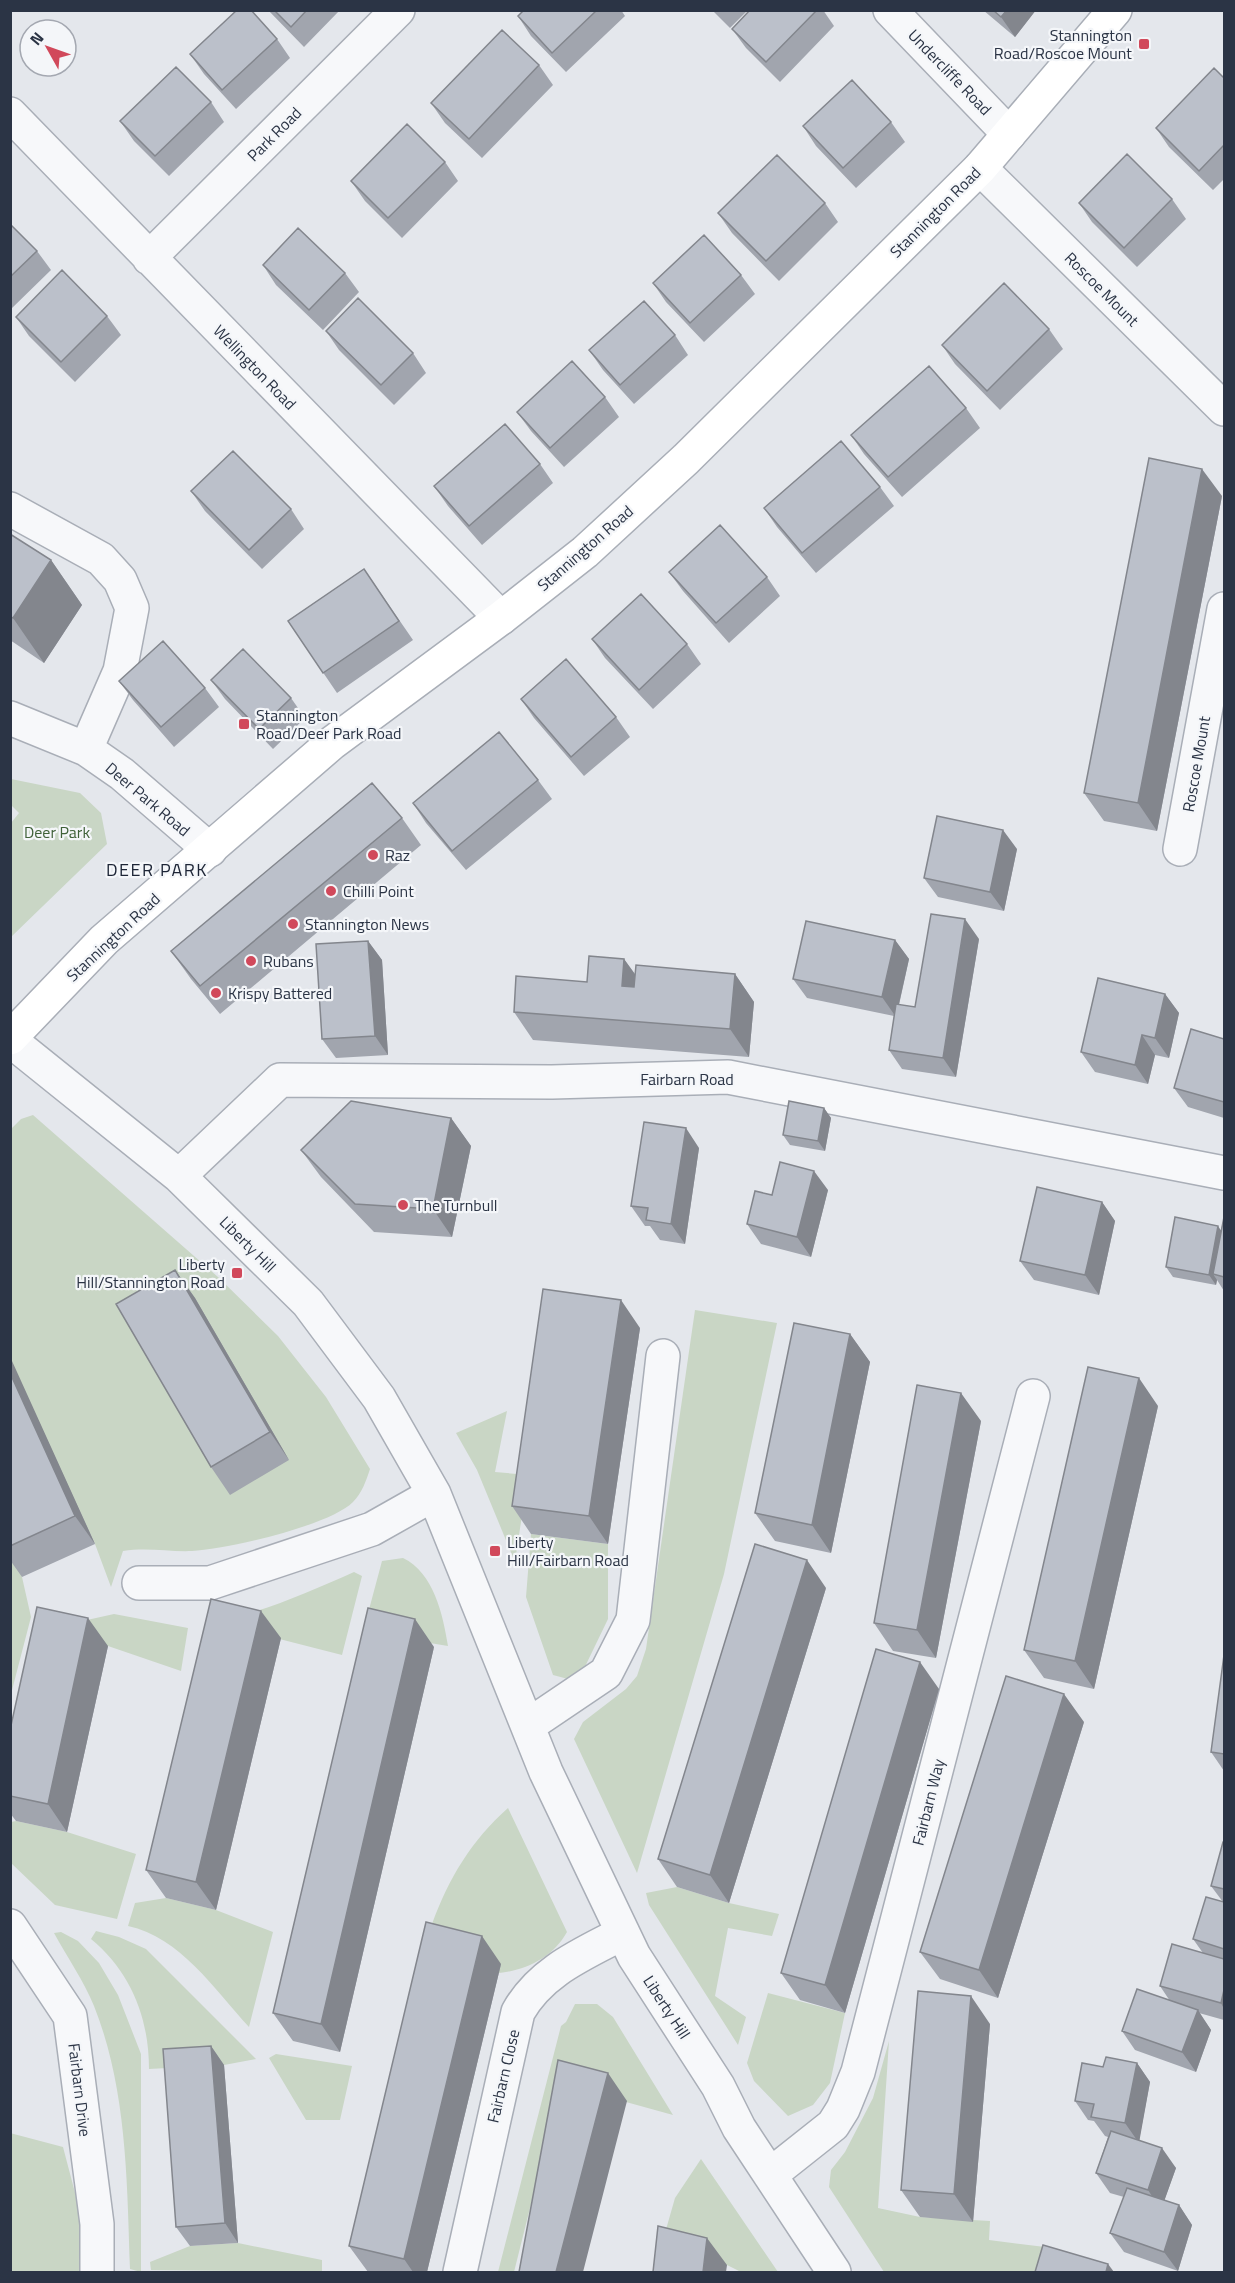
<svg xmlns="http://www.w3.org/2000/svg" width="1235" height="2283" font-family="'Titillium Web',sans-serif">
<rect width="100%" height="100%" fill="#e4e7ec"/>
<path fill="#c9d6c5" d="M11,779L80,793L101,813L107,844L11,937V823L19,813L11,805Z
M33,1115L218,1277L278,1336L326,1397L370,1469C366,1481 362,1493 353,1502C329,1526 227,1549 192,1551C169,1552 147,1547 123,1551L111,1587L95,1544L11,1362L10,1130L21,1119Z
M695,1310L777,1323L724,1574L637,1873L574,1739L583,1722L626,1689L637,1676L646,1649Z
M507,1411L495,1472L528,1475L515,1562L477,1470L456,1433Z
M531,1534L608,1544V1619L580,1677L568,1679L553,1675L526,1597Z
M11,1551L22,1577L31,1617L11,1694Z
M403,1558C434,1573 443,1615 448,1646L363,1632L382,1561Z
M354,1572L362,1576L342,1655L213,1622C262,1613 309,1592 354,1572Z
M114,1614L188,1628L181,1671L108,1646L57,1635L87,1620Z
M508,1808L567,1932C553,1957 527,1970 499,1973L432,1924C449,1878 471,1841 508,1808Z
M16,1821L67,1832L136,1854L117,1919L55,1905L11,1863V1822Z
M677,1887L729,1903L779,1914L772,1936L728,1928L715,1996L746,2017L738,2045L649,1905L646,1893Z
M166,1898L216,1910L273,1932L249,2027C215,1990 180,1937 128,1926L135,1903Z
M96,1931L119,1937L146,1949L256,2059L224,2065L149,2069C149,2018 131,1972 91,1939Z
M61,1932L78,1941L99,1963L118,1995L141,2054V2272L130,2269C127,2181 127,2089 94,2006C84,1981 67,1957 54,1933Z
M768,1993L845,2013L830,2083L813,2105L788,2116L754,2081L747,2063Z
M575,2004H597L613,2017L673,2115L561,2084L514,2272H498L561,2026L566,2022Z
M889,2041L878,2208L920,2217L990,2221L989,2240L1045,2247L1039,2272H884L829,2187L831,2170L845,2152L873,2098Z
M276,2054L352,2066L340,2120H306L269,2058Z
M10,2133L63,2147L79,2208L82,2272H11Z
M701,2159L778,2272H741L727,2265L661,2247L675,2198Z
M238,2243L322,2260V2272L151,2270L150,2262L190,2246Z"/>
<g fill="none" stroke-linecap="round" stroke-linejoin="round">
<defs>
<path id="street" d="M890,10L1009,134
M10,114L501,618
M980,168L1224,409
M149,258L398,10
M10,509L101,559L120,580L132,608L120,671L86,749
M10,718L86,749L122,774L210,850
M1180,849L1224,609
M10,1040L179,1176L308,1303L379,1398L434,1494L546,1772L634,1956L718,2086L739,2128L834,2272
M179,1176L280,1080L552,1082L728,1077L1224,1173
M139,1583H210L372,1529L434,1494
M529,1725L606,1673L633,1620L663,1356
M10,1926L70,2016L97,2224V2272
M770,2175L833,2125L843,2109L858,2072L1033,1396
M460,2272L518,2012C541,1971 583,1954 623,1933"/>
<path id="secondary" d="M10,1038L104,940L332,743L501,618L585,552L686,459L980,168L1115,10"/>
</defs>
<use href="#street" stroke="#a9aeb7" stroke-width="36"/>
<use href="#secondary" stroke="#a9aeb7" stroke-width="36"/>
<use href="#street" stroke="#f7f8fa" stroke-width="33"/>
<use href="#secondary" stroke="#fff" stroke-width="33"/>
</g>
<path fill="#a1a5ae" d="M268,10H340L304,47Z
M524,10H621L625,16L566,72L531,36L518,16Z
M712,10H748L730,28Z
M750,10H823L834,26L780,82L746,48L732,29Z
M983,10H1036L1015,37Z
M277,39L290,58L236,109L204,74L190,54Z
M539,65L553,85L482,158L445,123L431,103Z
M1224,78V179L1213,190L1169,147L1156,128Z
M211,102L224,122L169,176L134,141L120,121Z
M891,122L905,142L856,188L816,146L803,126Z
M445,162L458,181L402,238L365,201L351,181Z
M1172,199L1186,219L1137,267L1092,222L1079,203Z
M825,203L838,222L779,281L732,233L718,213Z
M10,224L37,251L51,270L10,310Z
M263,265L345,273L359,292L323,330L276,285Z
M741,275L755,294L704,342L666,302L653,283Z
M107,316L121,335L75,382L29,336L16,317Z
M1049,329L1063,349L1000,410L955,364L942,345Z
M326,331L413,353L426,373L394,405L339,350Z
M675,335L688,355L634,404L603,370L589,350Z
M605,397L619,417L564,467L531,431L517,412Z
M966,408L980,428L902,497L864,454L851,435Z
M540,464L553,483L482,545L448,506L434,486Z
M880,487L894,506L816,573L777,527L764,508Z
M191,491L291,509L304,529L262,569L205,511Z
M1222,496L1157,831L1104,821L1084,793Z
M10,534L51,560L82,605L44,663L10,640Z
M364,569L413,640L337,693L288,621Z
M669,572L767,577L780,596L729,643L683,591Z
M592,639L687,644L701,664L653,709L605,658Z
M211,680L291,698L305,718L273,749L225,699Z
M119,681L205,688L219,707L174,747L133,700Z
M521,699L616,717L630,737L584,776L534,718Z
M538,780L552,799L466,870L426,823L413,803Z
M402,818L421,845L220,1014L191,979L171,951Z
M1017,849L1004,911L938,897L924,878Z
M979,939L956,1077L902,1069L889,1050L894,1016L807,998L793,979L895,940L909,959L899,1005L915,1007Z
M368,941L382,960L388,1055L336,1058L322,1039Z
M624,959L635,974H735L754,1002L749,1057L533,1040L514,1012L587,982Z
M1165,994L1179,1013L1169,1058L1155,1055L1148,1084L1095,1072L1081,1052Z
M1224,1039V1118L1188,1107L1174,1088Z
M824,1108L831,1118L825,1151L790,1145L783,1135Z
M451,1118L471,1146L452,1237L374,1232L321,1177L301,1150Z
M699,1148L685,1244L660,1240L650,1226H645L631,1206Z
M828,1190L811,1257L761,1244L747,1224L772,1195Z
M1102,1202L1115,1221L1099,1295L1034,1280L1020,1261Z
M1224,1217V1291L1217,1280L1216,1285L1173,1277L1166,1267L1221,1230Z
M175,1270L195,1298L289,1460L230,1495L211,1467Z
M640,1328L608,1544L531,1534L512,1506Z
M850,1334L870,1362L831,1553L775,1541L755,1513Z
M10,1359L95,1544L22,1577L10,1560Z
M1158,1406L1094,1689L1044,1678L1024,1650Z
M981,1421L936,1658L893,1651L874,1623Z
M826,1588L729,1903L677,1887L658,1859Z
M281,1638L216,1910L166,1898L146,1870Z
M108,1646L67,1832L16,1821L10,1813V1730Z
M434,1647L340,2052L293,2041L273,2013Z
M1224,1655V1771L1211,1752Z
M939,1689L845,2013L800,2000L781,1973Z
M1084,1722L998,1998L940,1979L920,1952Z
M1224,1842V2020L1199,2013L1211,2030L1196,2072L1135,2050L1122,2031L1170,2001L1160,1986L1203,1953L1193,1939L1223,1902L1211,1886Z
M501,1964L427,2272H368L349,2246Z
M990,2024L973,2222L920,2217L901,2190Z
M211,2046L224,2065L238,2243L190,2246L176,2227Z
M1137,2063L1150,2082L1139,2140L1176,2168L1164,2201L1179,2205L1192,2225L1178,2271L1124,2252L1110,2233L1124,2197L1110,2193L1096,2173L1108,2137L1105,2136L1094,2121L1088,2120L1075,2101L1103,2067Z"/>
<path fill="#83868d" d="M1007,10H1036L1015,37L1001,17Z
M1202,469L1222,496L1157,831L1138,803Z
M51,560L82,605L44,663L13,618Z
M1003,830L1017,849L1004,911L990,892Z
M965,919L979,939L956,1077L943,1058Z
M895,940L909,959L896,1017L882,997Z
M368,941L382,960L388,1055L375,1036Z
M624,959L644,987L642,1014L622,986Z
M735,974L754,1002L749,1057L730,1029Z
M1165,994L1179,1013L1169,1058L1155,1038Z
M1142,1035L1155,1055L1148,1084L1135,1065Z
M824,1108L831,1118L825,1151L818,1141Z
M451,1118L471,1146L452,1237L433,1209Z
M686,1128L699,1148L685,1244L671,1224Z
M814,1171L828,1190L811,1257L797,1237Z
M1102,1202L1115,1221L1099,1295L1085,1275Z
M1218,1226L1224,1235L1213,1274L1217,1280L1216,1285L1209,1275Z
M175,1270L195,1298L289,1460L270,1432Z
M621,1300L640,1328L608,1544L589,1516Z
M850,1334L870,1362L831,1553L812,1525Z
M10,1359L12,1361L95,1544L75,1516L10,1373Z
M1139,1378L1158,1406L1094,1689L1075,1661Z
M961,1393L981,1421L936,1658L917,1630Z
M807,1560L826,1588L729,1903L710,1875Z
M261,1611L281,1638L216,1910L196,1882Z
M88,1618L108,1646L67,1832L48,1804Z
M415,1619L434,1647L340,2052L321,2024Z
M920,1662L939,1689L845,2013L825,1985Z
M1064,1694L1084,1722L998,1998L979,1970Z
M482,1936L501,1964L427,2272H413L404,2259Z
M1224,1990V2009L1221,2003Z
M971,1996L990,2024L973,2222L954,2194Z
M1198,2010L1211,2030L1196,2072L1182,2052Z
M211,2046L224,2065L238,2243L225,2223Z
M1137,2063L1150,2082L1139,2143L1125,2123Z
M608,2073L627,2101L583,2272H556Z
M1162,2148L1176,2168L1161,2210L1148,2190Z
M1179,2205L1192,2225L1178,2271L1164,2252Z
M707,2238L727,2265L726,2272H703Z
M1108,2264L1114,2272H1106Z"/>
<path fill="#bbc0ca" stroke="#83868d" stroke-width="1.5" d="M237,10H251L277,39L222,90L190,54Z
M274,10H307L291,27Z
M524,10H597L552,53L518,16Z
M750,10H817L766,62L732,29Z
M993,10H1007L1001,17Z
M502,30L539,65L469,139L431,103Z
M176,67L211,102L155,156L120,121Z
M1214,68L1224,78V145L1199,171L1156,128Z
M852,80L891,122L843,168L803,126Z
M407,124L445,162L388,218L351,181Z
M1127,154L1172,199L1124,248L1079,203Z
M777,155L825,203L766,261L718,213Z
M10,224L37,251L10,277Z
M298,228L345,273L309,310L263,265Z
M704,235L741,275L690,323L653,283Z
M62,270L107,316L61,362L16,317Z
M1004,283L1049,329L987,391L942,345Z
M358,298L413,353L381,385L326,331Z
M644,301L675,335L620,385L589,350Z
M572,361L605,397L550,448L517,412Z
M929,366L966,408L888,477L851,435Z
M505,424L540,464L469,526L434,486Z
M841,441L880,487L802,553L764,508Z
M233,451L291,509L249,550L191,491Z
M1149,458L1202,469L1138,803L1084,793Z
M720,525L767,577L716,623L669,572Z
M10,534L51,560L13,618L10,616Z
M364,569L399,621L323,673L288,621Z
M641,594L687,644L639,690L592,639Z
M163,641L205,688L161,727L119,681Z
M243,649L291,698L259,729L211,680Z
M566,659L616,717L571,757L521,699Z
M499,732L538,780L452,851L413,803Z
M372,783L402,818L200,986L171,951Z
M937,816L1003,830L990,892L924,878Z
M931,914L965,919L943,1058L889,1050L896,1004L915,1007Z
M806,921L895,940L882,997L793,979Z
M368,941L375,1036L322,1039L316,944Z
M589,956L624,959L622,986L634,987L636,965L735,974L730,1029L514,1012L516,976L587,982Z
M1098,978L1165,994L1155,1038L1142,1035L1135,1065L1081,1052Z
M1191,1029L1224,1039V1102L1174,1088Z
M351,1101L451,1118L433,1209L355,1204L301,1150Z
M789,1101L824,1108L818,1141L783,1135Z
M644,1122L686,1128L671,1224L646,1220L648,1208L631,1206Z
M780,1162L814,1171L797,1237L747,1224L755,1191L772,1195Z
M1037,1187L1102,1202L1085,1275L1020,1261Z
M1175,1217L1218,1226L1209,1275L1166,1267Z
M1224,1217V1277L1213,1274Z
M175,1270L270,1432L211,1467L116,1304Z
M543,1289L621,1300L589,1516L512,1506Z
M794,1323L850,1334L812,1525L755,1513Z
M1088,1367L1139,1378L1075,1661L1024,1650Z
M10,1373L75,1516L10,1546Z
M917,1385L961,1393L917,1630L874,1623Z
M755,1544L807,1560L710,1875L658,1859Z
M211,1599L261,1611L196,1882L146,1870Z
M37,1607L88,1618L48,1804L10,1796V1730Z
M368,1608L415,1619L321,2024L273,2013Z
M876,1649L920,1662L825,1985L781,1973Z
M1224,1655V1754L1211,1752Z
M1006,1676L1064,1694L979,1970L920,1952Z
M1223,1842H1224V1889L1211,1886Z
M1206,1897L1224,1902V1949L1193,1939Z
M426,1922L482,1936L404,2259L349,2246Z
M1172,1944L1224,1959V1990L1221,2003L1160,1986Z
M1137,1989L1198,2010L1182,2052L1122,2031Z
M918,1991L971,1996L954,2194L901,2190Z
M211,2046L225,2223L176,2227L163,2049Z
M1106,2057L1137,2063L1125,2123L1091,2117L1094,2104L1075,2101L1082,2063L1103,2067Z
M558,2060L608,2073L556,2272H519Z
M1111,2131L1162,2148L1148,2190L1096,2173Z
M1127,2188L1179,2205L1164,2252L1110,2233Z
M658,2226L707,2238L703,2272H653Z
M1043,2245L1108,2264L1106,2272H1035Z"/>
<g fill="#d1495b" stroke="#f4f6f9" stroke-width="2">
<rect x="1138" y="38" width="12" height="12" rx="3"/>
<rect x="238" y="718" width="12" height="12" rx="3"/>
<circle cx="373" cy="855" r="6"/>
<circle cx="331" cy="891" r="6"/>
<circle cx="293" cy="924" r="6"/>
<circle cx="251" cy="961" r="6"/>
<circle cx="216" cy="993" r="6"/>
<circle cx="403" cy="1205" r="6"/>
<rect x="231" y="1267" width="12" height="12" rx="3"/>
<rect x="489" y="1545" width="12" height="12" rx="3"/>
</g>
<g text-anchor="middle" stroke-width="4.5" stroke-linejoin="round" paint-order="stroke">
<g font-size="16" fill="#2b3445" stroke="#f4f6f9" text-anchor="start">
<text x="1132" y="41" text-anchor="end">Stannington<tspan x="1132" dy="18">Road/Roscoe Mount</tspan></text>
<text x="256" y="721">Stannington<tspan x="256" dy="18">Road/Deer Park Road</tspan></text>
<text x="385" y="861">Raz</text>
<text x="343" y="897">Chilli Point</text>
<text x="305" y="930">Stannington News</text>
<text x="263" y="967">Rubans</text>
<text x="228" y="999">Krispy Battered</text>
<text x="415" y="1211">The Turnbull</text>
<text x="225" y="1270" text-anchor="end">Liberty<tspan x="225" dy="18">Hill/Stannington Road</tspan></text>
<text x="507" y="1548">Liberty<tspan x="507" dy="18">Hill/Fairbarn Road</tspan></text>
</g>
<g font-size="16" fill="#2b3445" stroke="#f4f6f9">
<text transform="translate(950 72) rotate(46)" y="6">Undercliffe Road</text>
<text transform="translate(274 134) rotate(-45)" y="6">Park Road</text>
<text transform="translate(935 212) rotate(-45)" y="6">Stannington Road</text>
<text transform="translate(1102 289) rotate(45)" y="6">Roscoe Mount</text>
<text transform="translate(255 367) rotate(46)" y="6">Wellington Road</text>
<text transform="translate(585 548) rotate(-41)" y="6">Stannington Road</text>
<text transform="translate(1196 764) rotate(-80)" y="6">Roscoe Mount</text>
<text transform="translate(148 799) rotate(40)" y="6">Deer Park Road</text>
<text transform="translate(113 937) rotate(-43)" y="6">Stannington Road</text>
<text x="687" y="1085">Fairbarn Road</text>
<text transform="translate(248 1244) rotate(45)" y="6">Liberty Hill</text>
<text transform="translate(928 1802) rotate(-76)" y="6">Fairbarn Way</text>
<text transform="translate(667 2007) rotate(57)" y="6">Liberty Hill</text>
<text transform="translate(503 2076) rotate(-77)" y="6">Fairbarn Close</text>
<text transform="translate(80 2090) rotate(83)" y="6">Fairbarn Drive</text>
</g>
<g font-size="16" fill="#3f6138" stroke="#f4f6f9">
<text x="57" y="838">Deer Park</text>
</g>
<g font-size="18" letter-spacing="1.5" fill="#1d2536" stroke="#f4f6f9">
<text x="157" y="876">DEER PARK</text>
</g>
</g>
<rect width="1235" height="2283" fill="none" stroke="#2b3445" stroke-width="24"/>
<g transform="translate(48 48) rotate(310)"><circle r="28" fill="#f4f6f9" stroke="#a4a8b1" stroke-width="1.5"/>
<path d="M0-4.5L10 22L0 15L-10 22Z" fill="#d1495b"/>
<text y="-9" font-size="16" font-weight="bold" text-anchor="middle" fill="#2b3445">N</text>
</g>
</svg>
